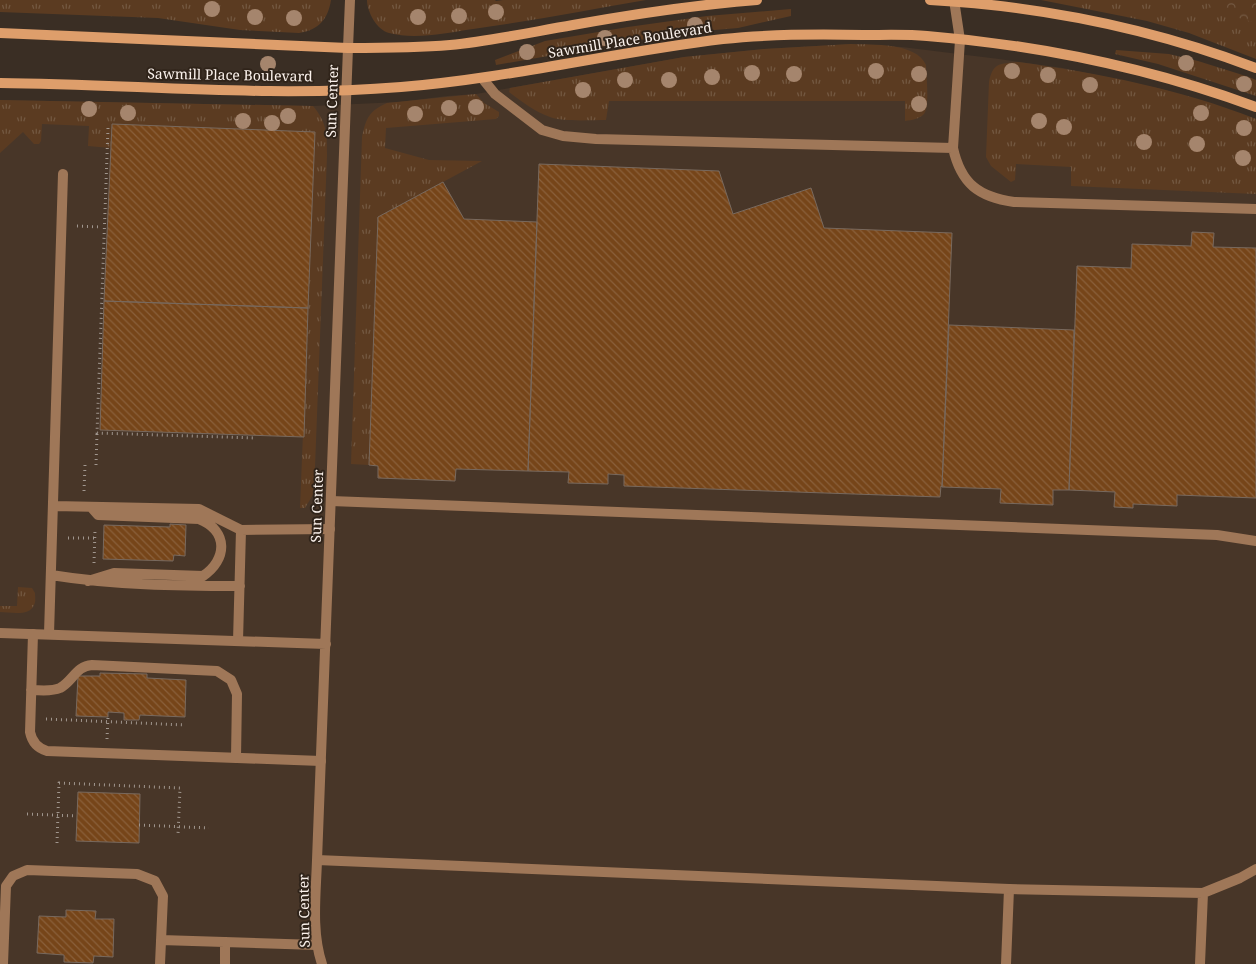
<svg xmlns="http://www.w3.org/2000/svg" width="1256" height="964" font-family="'Noto Serif',serif">
<defs>
<pattern id="grass-tufts" width="24" height="20" patternUnits="userSpaceOnUse" patternTransform="scale(1.25)"><rect width="24" height="20" fill="#5b3b21"/><path d="M3 7l-1-3M5 7V3M7 7l1-3M15 17l-1-3M17 17v-4M19 17l1-3" fill="none" stroke="#735841"/></pattern>
<pattern id="forest-crowns" width="20" height="18" patternUnits="userSpaceOnUse" patternTransform="scale(1.25)"><rect width="20" height="18" fill="#5b3b21"/><path d="M2 6a3 3 0 1 1 6 0M12 15a3 3 0 1 1 6 0" fill="none" stroke="#735841"/></pattern>
<pattern id="building-back-hatch" width="6" height="6" patternUnits="userSpaceOnUse" patternTransform="scale(1.25)"><rect width="6" height="6" fill="#764519"/><path d="M-1 5l2 2M0 0l6 6M5-1l2 2" fill="none" stroke="#8a603b"/></pattern>
</defs>
<rect width="100%" height="100%" fill="#3a2e24"/>
<path fill="#483628" d="M851,44L902,47L999,59L1063,68L1162,89L1256,119V964H0V100L313,106L399,102L447,96L476,94L684,57L764,49Z"/>
<path fill="url(#grass-tufts)" d="M0,0H331C328,19 319,30 299,33L240,30L158,18L0,12Z
M367,0H495L496,1L503,0H646C588,10 531,21 473,29C446,33 415,40 389,33C377,30 367,12 367,0Z
M1041,0H1256V59L1189,33L1147,21Z
M791,9V16L738,28L680,33L496,65L495,60L545,41L628,27L707,16Z
M851,44C872,45 916,42 926,65C926,75 930,106 924,114C919,119 912,120 905,121V101H609L606,120C591,120 563,122 550,117C535,112 521,101 509,92L510,88L684,57L764,49Z
M1116,50L1169,54L1198,61L1249,77L1256,80V96L1158,64L1115,54Z
M1018,62C1098,73 1181,89 1256,119V194L1071,186V167L1016,164L1015,180L1011,182L991,166L986,157L989,82C993,62 1000,64 1018,62Z
M476,94L484,103L499,112V116L496,119L386,128L385,148L429,160L482,161L378,217L369,465L351,464L362,137C366,118 369,111 387,103Z
M0,100L313,106C327,123 327,133 327,155L314,493L305,508H300L315,133L112,124L111,148L88,146L89,126L42,124L41,141L39,144H34L23,132L0,153Z
M18,587L32,588L35,593C35,596 36,602 34,605C29,617 10,612 0,612V606H17Z"/>
<path fill="url(#forest-crowns)" d="M1209,0H1256V23L1208,9Z"/>
<path fill="url(#building-back-hatch)" stroke="#78695e" d="M112,124L315,132L308,308L104,301Z
M539,164L719,171L733,214L811,188L824,228L952,233L942,487L941,486L940,497L624,486V475L608,474V484L568,483L569,472L528,471Z
M443,182L464,219L537,222L528,471L456,469L455,481L378,478V466L369,465L378,217Z
M1192,232L1214,233L1213,247L1256,248V498L1177,495V506L1133,504V508L1114,507L1115,492L1069,490L1077,266L1131,268L1132,244L1191,246Z
M104,301L308,308L304,437L100,430Z
M949,325L1074,330L1069,490H1053V505L1000,503L1001,489L942,487Z
M170,524L186,525L185,556L174,555L173,561L103,559L104,525L170,527Z
M100,673L147,674V678L186,680L185,717L140,715L139,720H124V713L108,712V717L76,716L78,676H100Z
M78,792L140,794L139,843L76,841Z
M66,910L96,911L95,919H114L113,957L94,956L93,963L64,962V955L37,953L39,916L66,917Z"/>
<g fill="none" stroke-linecap="round" stroke-linejoin="round">
<path stroke="#a0968e" stroke-width="3" stroke-dasharray="1 4" stroke-linecap="butt" d="M108,128L97,433L256,438
M77,226L101,227
M96,465L97,433
M84,491L85,465
M68,538H95
M94,563L95,530
M46,719L185,725
M107,739L108,717
M27,814L77,816
M139,825L209,828
M57,843L59,783L180,788L178,834"/>
<path stroke="#9f7758" stroke-width="10" d="M954,0L960,40L953,148C961,184 979,197 1014,202L1256,209
M348,48L350,0
M482,78L495,94L542,130L563,136L596,139L953,148
M331,501L1217,535L1256,541
M54,506L199,509L241,530
M51,575C113,585 177,586 240,586
M88,581L114,573L203,576C227,560 229,531 199,519L98,515L91,507
M33,634L30,732C32,742 37,748 47,751L321,761
M49,634L63,174
M238,641L241,530L330,529
M31,690C40,690 51,692 60,688C73,681 76,666 92,665L217,671L231,680L237,694L236,758
M161,940L317,945
M3,964L6,886L13,876L27,870L137,874L155,881L163,896L160,964
M225,964V942
M1006,964L1009,889"/>
<path stroke="#9f7758" stroke-width="10" d="M0,633L326,644
M317,860L1009,889L1203,893L1240,878L1256,869
M322,964C311,931 316,894 317,860L348,48
M1200,964L1203,893"/>
<path stroke="#de9e6b" stroke-width="10" d="M930,0C1040,6 1153,29 1256,68
M0,33L348,48C382,48 416,48 450,45C491,41 532,32 573,25C634,14 695,5 757,0
M0,83C134,84 268,98 401,87C510,78 615,52 723,39C769,34 816,34 863,35C884,35 906,34 927,36C1039,45 1150,68 1256,107"/>
</g>
<g fill="#a5856d">
<circle cx="212" cy="9" r="8"/>
<circle cx="496" cy="12" r="8"/>
<circle cx="459" cy="16" r="8"/>
<circle cx="255" cy="17" r="8"/>
<circle cx="418" cy="17" r="8"/>
<circle cx="294" cy="18" r="8"/>
<circle cx="695" cy="25" r="8"/>
<circle cx="605" cy="38" r="8"/>
<circle cx="527" cy="52" r="8"/>
<circle cx="1186" cy="63" r="8"/>
<circle cx="268" cy="64" r="8"/>
<circle cx="876" cy="71" r="8"/>
<circle cx="1012" cy="71" r="8"/>
<circle cx="752" cy="73" r="8"/>
<circle cx="794" cy="74" r="8"/>
<circle cx="919" cy="74" r="8"/>
<circle cx="1048" cy="75" r="8"/>
<circle cx="712" cy="77" r="8"/>
<circle cx="625" cy="80" r="8"/>
<circle cx="669" cy="80" r="8"/>
<circle cx="1244" cy="84" r="8"/>
<circle cx="1090" cy="85" r="8"/>
<circle cx="583" cy="90" r="8"/>
<circle cx="919" cy="104" r="8"/>
<circle cx="476" cy="107" r="8"/>
<circle cx="449" cy="108" r="8"/>
<circle cx="89" cy="109" r="8"/>
<circle cx="128" cy="113" r="8"/>
<circle cx="1201" cy="113" r="8"/>
<circle cx="415" cy="114" r="8"/>
<circle cx="288" cy="116" r="8"/>
<circle cx="243" cy="121" r="8"/>
<circle cx="1039" cy="121" r="8"/>
<circle cx="272" cy="123" r="8"/>
<circle cx="1064" cy="127" r="8"/>
<circle cx="1244" cy="128" r="8"/>
<circle cx="1144" cy="142" r="8"/>
<circle cx="1197" cy="144" r="8"/>
<circle cx="1243" cy="158" r="8"/>
</g>
<g text-anchor="middle" stroke-width="4" stroke-linejoin="round" paint-order="stroke">
<g font-size="14" fill="#fbf2ec" stroke="#30241a">
<text transform="translate(630 40) rotate(-9)" y="5">Sawmill Place Boulevard</text>
<text transform="translate(230 75) rotate(1)" y="5">Sawmill Place Boulevard</text>
<text transform="translate(332 101) rotate(-88)" y="5">Sun Center</text>
<text transform="translate(317 506) rotate(-88)" y="5">Sun Center</text>
<text transform="translate(304 911) rotate(-91)" y="5">Sun Center</text>
</g>
</g>
</svg>
